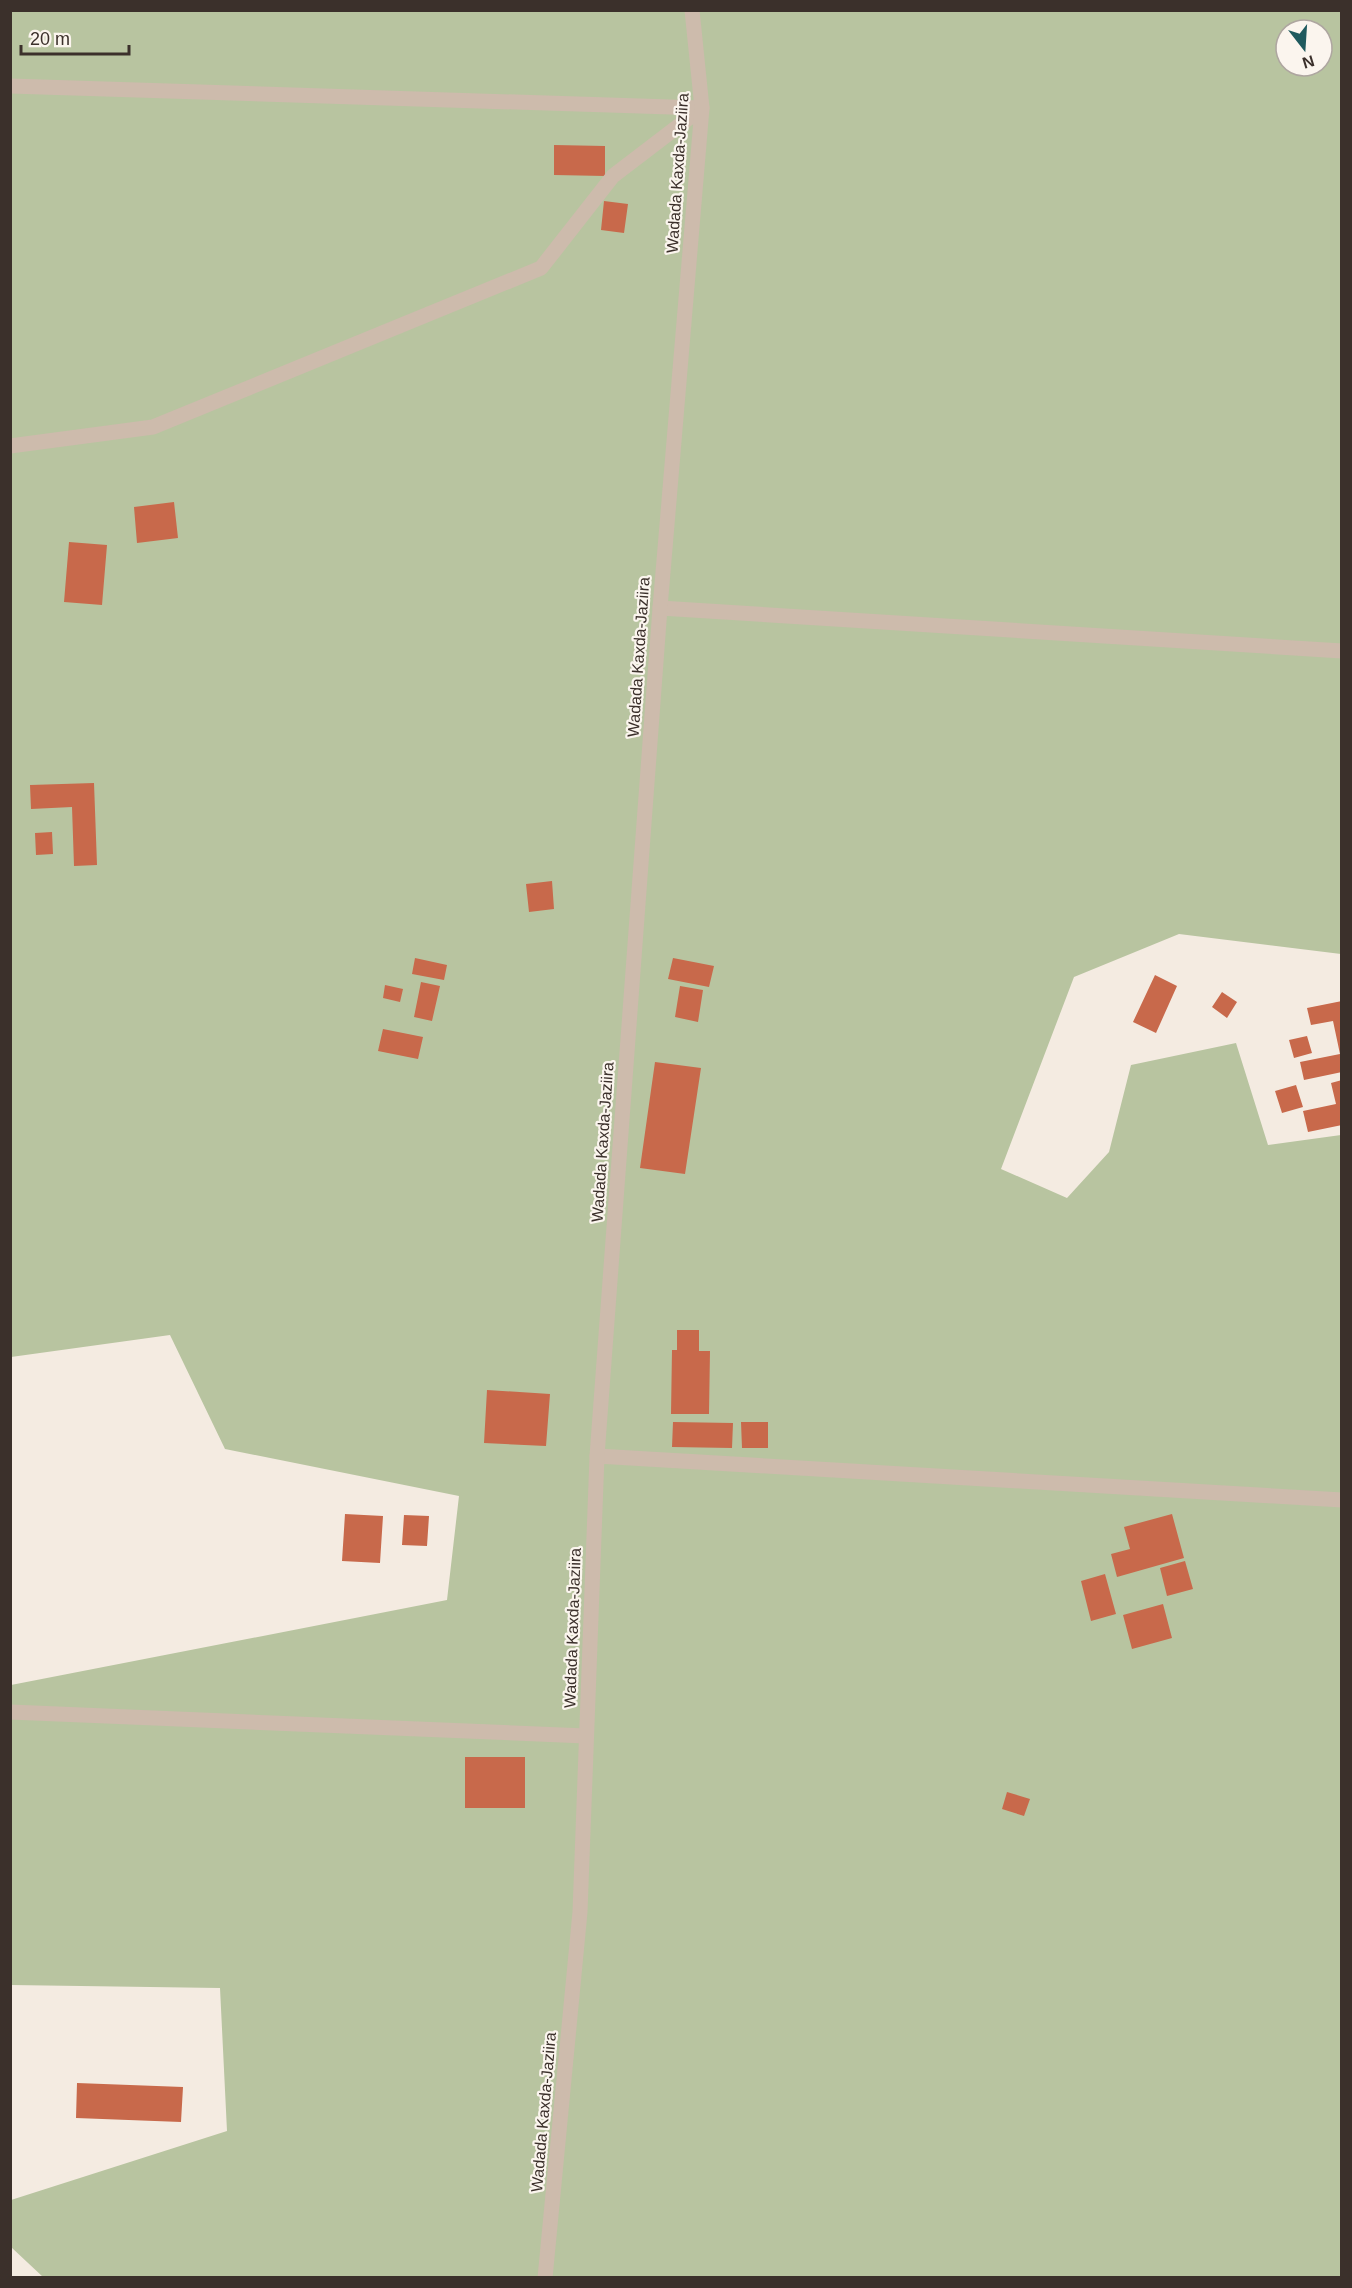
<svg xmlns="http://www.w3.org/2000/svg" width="1352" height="2288" font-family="Helvetica,sans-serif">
<rect width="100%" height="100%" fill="#f4ebe1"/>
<path fill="#b8c4a0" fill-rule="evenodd" d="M11,11H1341V954L1179,934L1074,977L1001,1169L1067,1198L1109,1152L1131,1065L1236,1043L1268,1145L1341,1135V2277H43L11,2247V2200L227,2131L220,1988L11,1985V1685L447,1600L459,1496L225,1449L170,1335L11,1357ZM1286,30H1322V66H1286Z"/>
<path fill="#c8694b" d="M554,145L605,146V176L554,175Z
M604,201L628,204L624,233L601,230Z
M174,502L178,538L137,543L134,507Z
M69,542L107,545L102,605L64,602Z
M94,783L97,865L74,866L72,807L31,809L30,785Z
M52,832L53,854L36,855L35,833Z
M552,881L554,909L529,912L526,884Z
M415,958L447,965L444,980L412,974Z
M673,958L714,966L709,987L668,979Z
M1155,975L1177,986L1156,1033L1133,1022Z
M421,982L440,986L432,1021L414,1017Z
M385,985L403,989L400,1002L383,998Z
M680,986L703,990L698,1022L675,1017Z
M1222,992L1237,1002L1227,1018L1212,1007Z
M1342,1001V1072L1304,1080L1300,1062L1340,1054L1333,1021L1311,1025L1307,1008Z
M383,1029L423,1037L418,1059L378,1051Z
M1307,1036L1312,1053L1294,1058L1289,1040Z
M655,1062L701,1068L685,1174L640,1168Z
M1342,1080V1125L1308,1132L1303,1111L1336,1104L1331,1083Z
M1296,1085L1303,1107L1282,1113L1275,1091Z
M677,1330H699V1351H710L709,1414H671L672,1350H677Z
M487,1390L550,1394L546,1446L484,1443Z
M673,1422L733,1423L732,1448L672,1447Z
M741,1422H768V1448H742Z
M345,1514L383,1516L380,1563L342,1561Z
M1172,1514L1184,1558L1117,1577L1111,1554L1130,1549L1124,1527Z
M404,1515L429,1516L427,1546L402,1545Z
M1185,1561L1193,1589L1167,1596L1160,1568Z
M1105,1574L1116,1614L1091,1621L1081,1581Z
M1163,1604L1172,1638L1132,1649L1123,1615Z
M465,1757H525V1808H465Z
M1007,1792L1030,1799L1024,1816L1002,1809Z
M77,2083L183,2087L181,2122L76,2118Z"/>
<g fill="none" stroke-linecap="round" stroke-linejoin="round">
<path stroke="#cdbbac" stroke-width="15" d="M10,86L702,108
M10,446L153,427L541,268L613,176L702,108
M660,608L1342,651
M597,1456L1342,1500
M10,1712L586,1736"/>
<path stroke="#cdbbac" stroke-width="15" d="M545,2278L580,1912L597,1456L660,608L702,108L692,10"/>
</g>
<g text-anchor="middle" stroke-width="4.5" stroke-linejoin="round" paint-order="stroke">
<g font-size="16" fill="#3b302b" stroke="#fbf5ee">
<text transform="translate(677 173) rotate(-86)" y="6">Wadada Kaxda-Jaziira</text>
<text transform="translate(638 657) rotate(-86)" y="6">Wadada Kaxda-Jaziira</text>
<text transform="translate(602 1142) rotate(-86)" y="6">Wadada Kaxda-Jaziira</text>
<text transform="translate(572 1628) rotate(-88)" y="6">Wadada Kaxda-Jaziira</text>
<text transform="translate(543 2112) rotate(-85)" y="6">Wadada Kaxda-Jaziira</text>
</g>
</g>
<rect width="1352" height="2288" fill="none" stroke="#3b302b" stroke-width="24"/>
<g transform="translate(1304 48) rotate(163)"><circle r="28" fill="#fbf5ee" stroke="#aea6a0" stroke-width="1.5"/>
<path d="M0-4.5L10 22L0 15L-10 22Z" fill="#1f5a5e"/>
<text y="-9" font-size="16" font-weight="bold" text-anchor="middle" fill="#3b302b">N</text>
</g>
<path d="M21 45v9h108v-9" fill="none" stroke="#3b302b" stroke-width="3"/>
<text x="30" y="45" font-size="18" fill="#3b302b" stroke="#fbf5ee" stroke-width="4.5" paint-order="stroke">20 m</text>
</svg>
